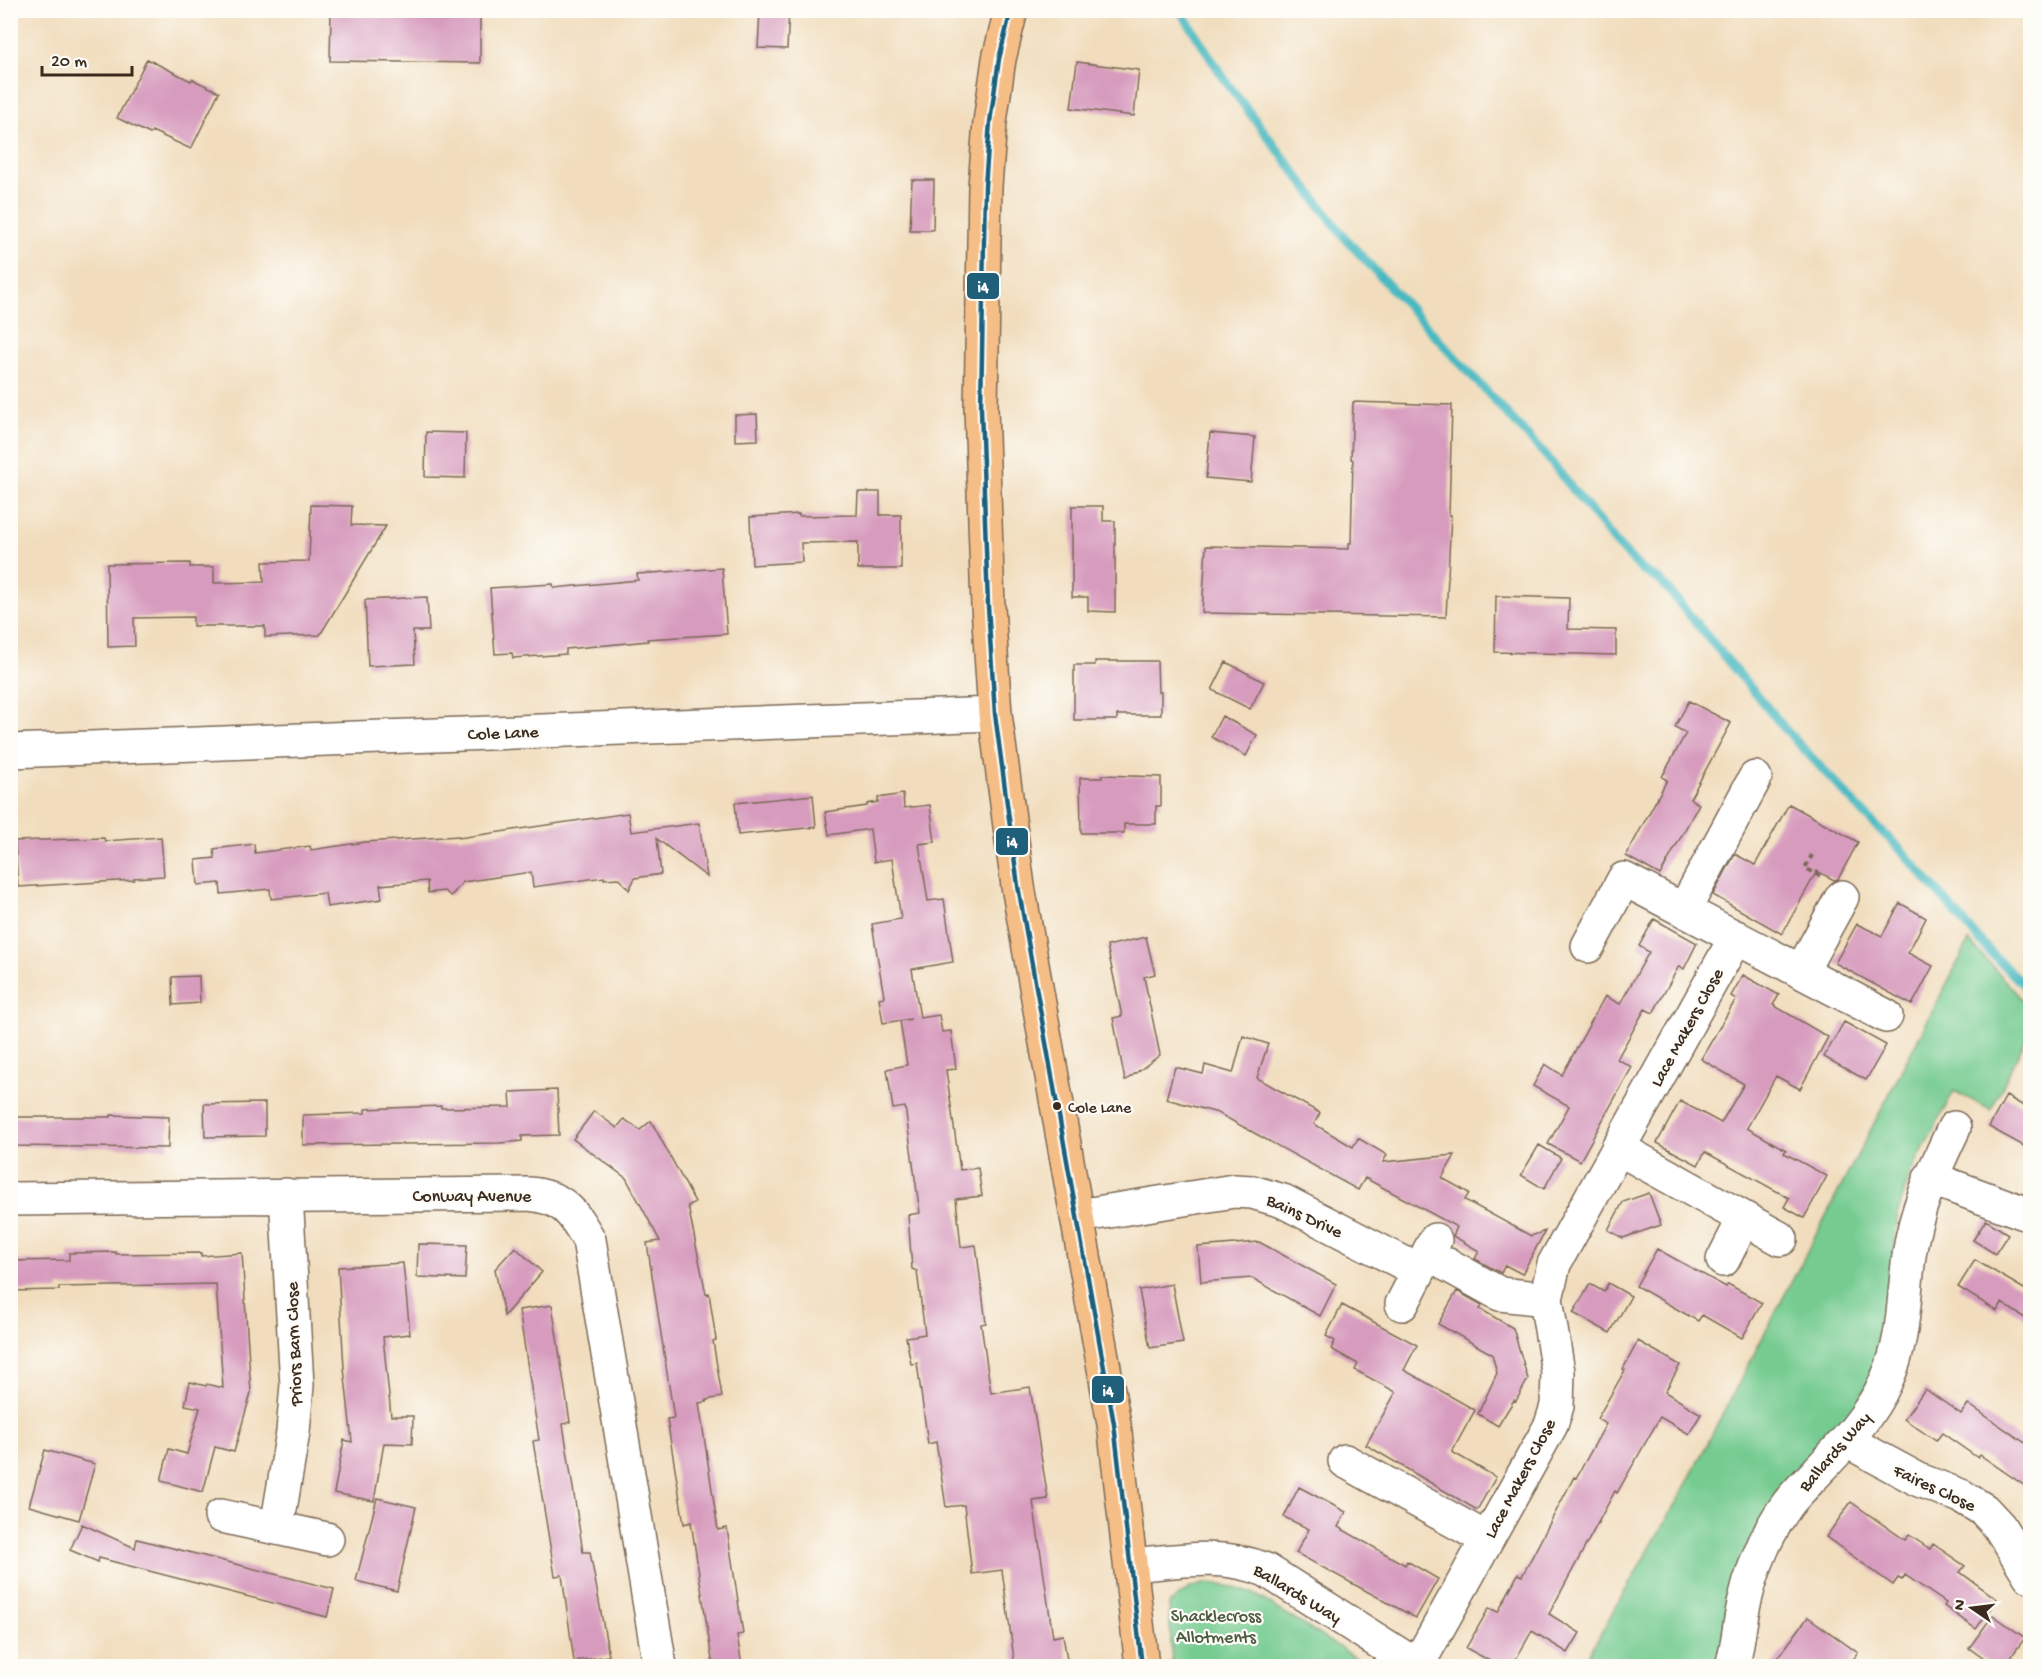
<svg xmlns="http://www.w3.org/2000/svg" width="2041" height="1677" font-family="'Gochi Hand',sans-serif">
<rect width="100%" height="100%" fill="#fdfcf7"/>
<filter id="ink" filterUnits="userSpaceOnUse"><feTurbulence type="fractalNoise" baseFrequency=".0167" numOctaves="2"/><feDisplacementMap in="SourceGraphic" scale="12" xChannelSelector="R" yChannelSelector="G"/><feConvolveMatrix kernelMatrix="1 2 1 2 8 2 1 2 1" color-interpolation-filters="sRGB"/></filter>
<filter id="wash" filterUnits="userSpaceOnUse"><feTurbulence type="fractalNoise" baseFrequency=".008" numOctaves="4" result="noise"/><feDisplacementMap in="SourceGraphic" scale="24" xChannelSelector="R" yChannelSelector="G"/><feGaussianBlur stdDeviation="1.35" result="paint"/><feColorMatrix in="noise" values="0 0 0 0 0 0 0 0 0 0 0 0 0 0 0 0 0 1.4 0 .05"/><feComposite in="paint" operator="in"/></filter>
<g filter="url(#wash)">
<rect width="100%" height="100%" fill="#f1ddbd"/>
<path fill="#74cb90" stroke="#587a57" stroke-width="1.5" d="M1969,941L2030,1008V1030L1991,1110L1954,1091L1910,1174L1898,1213L1886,1329L1875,1367L1857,1407L1832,1440L1717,1666H1582L1681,1494Z
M1207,1583L1228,1586L1254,1594L1369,1666H1172L1169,1604L1190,1588Z"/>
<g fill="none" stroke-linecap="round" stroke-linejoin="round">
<path stroke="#4ab9c1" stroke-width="9" d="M1180,10L1227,83L1345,238L1547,457L1616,543L1642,570L1661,581L1785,729L1872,822L1903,852L1989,951L2030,991"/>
</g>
<g id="blocks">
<path fill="#d79bbe" d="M331,10L480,12V63L330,61Z
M760,10H789L787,49L758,48Z
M147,59L191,81L192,79L219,92L191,149L152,131L150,134L117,118Z
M1077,62L1139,70L1134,116L1071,108Z
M912,180H934L933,230H910Z
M1353,402L1452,405L1449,515H1451L1446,617L1202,613L1206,546L1349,549V543H1351L1353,460L1351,459Z
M757,414L758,440L735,441V415Z
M426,432L466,433L465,478L425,477Z
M1210,433L1255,437L1251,482L1206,478Z
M858,492H880V515H901V569H858V542L801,543L802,562L752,565L750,517L799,514V516L857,515Z
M311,505L352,506L351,525L386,526L320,635L265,637V626H193V617L134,618L135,646L108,647L107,564L190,563V567H214V583L264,582L263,562L309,561Z
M1072,506H1103V521H1115V612L1088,611V597H1072Z
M722,568L727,634L647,639L648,641L566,649V654L513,658L512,653L495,654L490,588L553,584L554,588L638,580L637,574Z
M1496,596L1569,598L1568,629L1616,630V655L1495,652Z
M427,597L429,631H413L415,664L368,666L365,600Z
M1095,661H1157L1158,692H1161V715H1117V720H1074V665H1095Z
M1226,662L1264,682L1250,709L1212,690Z
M1689,701L1731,723L1690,799L1699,804L1660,875L1626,856L1667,780L1662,777L1686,733L1675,727Z
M1222,716L1257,735L1246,756L1211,737Z
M1102,775L1161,777V806H1156V824H1124V833H1081L1080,778H1102Z
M903,794L904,808L930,805L935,842L919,844L928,901L944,899L953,962L912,969L920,1018L939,1015L942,1032L951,1031L956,1069L946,1070L960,1170L978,1168L982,1196L956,1199L961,1247L976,1245L986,1323L981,1324L991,1393L1030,1387L1048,1499L1033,1501L1053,1637L1063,1635L1068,1666H1015L1002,1570L972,1574L964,1505L946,1507L936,1442L928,1444L917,1363L911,1364L906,1337L925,1334L917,1271L912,1269L908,1215L920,1213L905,1107L893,1109L887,1069L907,1065L900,1021L911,1019L883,1023L879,998L884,997L872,924L901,919L893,866L892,859L874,862L870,829L829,835L825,812L867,806V804L878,802V798Z
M813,795L816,827L738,835L735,803Z
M1789,804L1858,842L1838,879L1834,880L1817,871L1782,934L1713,895L1735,854L1755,865Z
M628,813L631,832L699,823L707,877L657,839L661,874L635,878L629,890L619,878L604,879V877L533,887L531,872L463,882L451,896L444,891L428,893L427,881L380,885L382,899L327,907L325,893L271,899L270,889L221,894L220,883L198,885L196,860L215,858L214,849L254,844L255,853L310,846L311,850L365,842L459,836V838Z
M161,837L164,876L134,878V880L18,887L15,841L104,838L105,841Z
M1900,903L1926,918L1908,953L1933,966L1912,1005L1835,963L1857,924L1882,936Z
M1654,919L1697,943L1684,969L1679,966L1653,1013L1645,1009L1617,1059L1632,1067L1580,1161L1548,1144L1569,1106L1533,1086L1545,1064L1562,1075L1605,996L1620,1004L1649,952L1639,946Z
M1146,937L1155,974L1144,977L1160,1055L1125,1081L1113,1018L1122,1016L1107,946Z
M1743,975L1779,995L1773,1005L1828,1037L1800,1089L1776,1076L1747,1128L1786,1150L1784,1153L1827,1176L1804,1218L1784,1207L1789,1198L1705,1152L1698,1165L1657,1143L1680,1101L1721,1123L1744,1084L1701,1059L1736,999L1731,996Z
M199,976L200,1003L173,1005L172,977Z
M1844,1022L1886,1045L1866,1080L1824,1057Z
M1243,1036L1268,1044L1257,1078L1320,1113L1314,1124L1353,1147L1358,1138L1387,1155L1383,1162L1455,1155L1442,1178L1469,1193L1465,1200L1531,1236L1545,1231L1522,1274L1505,1265L1501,1273L1475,1259L1479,1251L1453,1236L1457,1227L1365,1178L1358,1190L1218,1113L1166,1099L1175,1067L1203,1074L1205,1065L1233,1073Z
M557,1090L559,1135L522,1136V1141L500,1143L303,1145V1115L365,1113V1109L441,1106V1108L511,1107L510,1092Z
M2006,1096L2031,1110V1150L1989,1127Z
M265,1103V1136L205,1137L204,1104Z
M594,1111L617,1128L624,1119L640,1130L651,1121L695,1202L688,1206L706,1294L709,1293L716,1340L713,1341L722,1397L706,1400L707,1402L699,1403L718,1530L727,1528L743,1634L737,1635L742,1666H713L691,1522L684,1524L667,1419L674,1418L647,1243L660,1241L626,1178L573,1139Z
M111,1115L169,1117L168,1148L10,1146V1117H111Z
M1539,1145L1561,1158L1544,1189L1521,1175Z
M1649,1193L1661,1225L1623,1238L1608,1230L1623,1202Z
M1986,1220L2008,1234L1995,1254L1973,1240Z
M1259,1242L1336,1284L1320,1316L1252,1278L1201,1282L1198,1247Z
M418,1244L467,1245L465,1279L417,1277Z
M515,1247L542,1272L504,1316L495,1269Z
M1657,1249L1726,1287L1728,1284L1762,1303L1742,1338L1702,1315L1698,1321L1636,1286Z
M116,1252V1254L201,1253V1256L242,1253L251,1393L234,1452L215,1447L203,1492L161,1481L169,1449L187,1454L200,1408L185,1405L190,1382L206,1386L207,1384L223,1388L216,1284L59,1287V1290L10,1291V1261L69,1260V1253Z
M1975,1260L2031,1293V1322L2002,1303L1997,1311L1958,1287Z
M403,1263L410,1334L383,1337L391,1416H413L412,1444L384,1443L374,1501L334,1493L344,1440L352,1442L344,1368L338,1267Z
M1608,1283L1631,1296L1610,1333L1573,1313L1590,1284L1604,1292Z
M1172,1284L1183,1343L1150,1348L1139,1290Z
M1457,1291L1482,1305L1480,1309L1513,1328L1528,1379L1516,1401L1514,1400L1498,1426L1478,1414L1497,1373L1492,1354L1438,1324Z
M552,1305L570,1422L563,1424L583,1552H590L609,1656L574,1661L562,1575L555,1576L533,1441L539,1440L519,1310Z
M1342,1305L1417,1345L1404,1370L1475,1410L1452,1452L1496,1477L1477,1510L1366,1445L1396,1392L1355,1370L1358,1364L1331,1349L1335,1341L1326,1336Z
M1638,1341L1680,1365L1665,1392L1701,1414L1689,1434L1660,1417L1617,1493L1615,1491L1549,1614L1580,1633L1568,1653L1532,1631L1512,1666H1499L1466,1648L1489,1608L1498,1612L1518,1574L1522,1576L1574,1477L1576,1478L1606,1424L1597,1419L1625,1370L1623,1369Z
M1925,1389L1961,1414L1968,1404L2031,1447V1490L1980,1455L1978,1458L1942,1433L1936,1441L1904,1419Z
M45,1450L95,1464L79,1520L29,1506Z
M1299,1487L1346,1512L1338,1527L1405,1565L1407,1561L1438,1579L1416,1618L1296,1553L1309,1529L1284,1517Z
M377,1498L416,1507L397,1591L356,1581Z
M1851,1502L1905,1540L1909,1535L1930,1549L1933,1544L1965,1566L1960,1572L1997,1599L1976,1629L1944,1606L1946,1603L1905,1575L1902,1580L1898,1578L1893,1585L1826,1537Z
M82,1524L135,1548L137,1539L334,1589L327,1617L99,1558L98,1562L70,1550Z
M1993,1615L2025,1638L2004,1666H1994L1969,1648Z
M1808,1617L1858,1653L1848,1666H1772Z"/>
</g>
</g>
<g filter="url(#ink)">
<use href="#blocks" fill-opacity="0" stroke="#7b6956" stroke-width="1.5"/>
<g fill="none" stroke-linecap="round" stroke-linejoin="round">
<defs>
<path id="minor" d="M10,751L995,714
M1684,910L1755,778
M1588,946L1624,879L1886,1016
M1801,972L1842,897
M1618,1148L1781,1239
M1930,1178L2030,1215
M10,1199L529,1194C563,1197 573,1212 589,1240L660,1666
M1078,1216L1234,1191L1252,1192L1283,1201L1419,1271
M1723,1260L1744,1219
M1448,1265L1500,1294L1546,1299
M1402,1304L1435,1240
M1847,1441L1919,1480L1961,1496L1984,1510L1999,1526L2030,1576
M1345,1461L1487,1539
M221,1516L327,1539
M277,1527L293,1432L297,1385L286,1195
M1131,1565C1178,1561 1222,1552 1266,1570L1417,1666
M1417,1666L1551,1425L1557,1406L1558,1372L1546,1299L1554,1264L1736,937
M1732,1666C1738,1646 1739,1625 1744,1604C1752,1569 1766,1534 1787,1505C1796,1493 1808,1482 1818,1471C1844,1444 1871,1415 1886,1381C1905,1341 1903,1299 1909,1256C1915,1210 1934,1170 1954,1128"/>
<path id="major" d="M1011,10L999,59L990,122L985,186L981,408L988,606L995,714L1018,886L1114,1424L1142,1666"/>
</defs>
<use href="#minor" stroke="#7b6956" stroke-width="36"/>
<use href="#major" stroke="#7b6956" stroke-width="36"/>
<path stroke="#7b6956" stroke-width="4" stroke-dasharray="4.5 4.5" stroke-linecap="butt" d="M1812,855L1805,868L1820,876"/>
<use href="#minor" stroke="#fff" stroke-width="33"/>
<use href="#major" stroke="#f6be87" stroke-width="33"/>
<defs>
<path id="bus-1" d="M1011,10L999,59L990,122L985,186L981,408L988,606L995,714L1018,886L1114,1424L1142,1666"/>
</defs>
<use href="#bus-1" stroke="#fdfcf7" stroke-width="9"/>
<use href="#bus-1" stroke="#1f5f7a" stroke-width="4.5"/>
</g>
</g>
<circle fill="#3b2a1e" stroke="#fdfcf7" stroke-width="2" cx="1057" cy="1106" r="5"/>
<g text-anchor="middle" stroke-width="4.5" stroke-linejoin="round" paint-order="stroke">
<g font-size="16" fill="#3b2a1e" stroke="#fdfcf7" text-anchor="start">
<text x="1068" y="1112">Cole Lane</text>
</g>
<g font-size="18" fill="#3b2a1e" stroke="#fdfcf7">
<text transform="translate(503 732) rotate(-2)" y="6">Cole Lane</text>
<text transform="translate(1686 1027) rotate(-61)" y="6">Lace Makers Close</text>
<text x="472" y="1201">Conway Avenue</text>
<text transform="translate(1305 1215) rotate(25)" y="6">Bains Drive</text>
<text transform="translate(293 1344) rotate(-92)" y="6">Priors Barn Close</text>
<text transform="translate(1834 1451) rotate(-49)" y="6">Ballards Way</text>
<text transform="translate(1519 1478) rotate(-62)" y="6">Lace Makers Close</text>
<text transform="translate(1935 1487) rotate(25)" y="6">Faires Close</text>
<text transform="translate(1298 1593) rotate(31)" y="6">Ballards Way</text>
</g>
<g font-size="18" fill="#4c5a40" stroke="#fdfcf7">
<text x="1216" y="1621">Shacklecross<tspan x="1216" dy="21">Allotments</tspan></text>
</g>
</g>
<g stroke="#fdfcf7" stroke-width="2">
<rect x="966" y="272" width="34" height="28" rx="6" fill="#1f5f7a"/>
<rect x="995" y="827" width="34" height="29" rx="6" fill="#1f5f7a"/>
<rect x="1091" y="1375" width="34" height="29" rx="6" fill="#1f5f7a"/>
</g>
<g font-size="16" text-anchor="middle" font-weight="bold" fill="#fff">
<text x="983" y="292">i4</text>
<text x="1012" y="847">i4</text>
<text x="1108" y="1396">i4</text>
</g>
<rect width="2041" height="1677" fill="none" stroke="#fdfcf7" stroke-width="36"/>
<g transform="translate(1972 1608) rotate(284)" stroke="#fdfcf7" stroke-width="4.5" paint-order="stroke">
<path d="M0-4.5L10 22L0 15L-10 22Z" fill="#3b2a1e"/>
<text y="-9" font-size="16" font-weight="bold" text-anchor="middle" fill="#3b2a1e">N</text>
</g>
<path d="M42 66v9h90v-9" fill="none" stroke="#3b2a1e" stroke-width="3"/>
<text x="51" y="66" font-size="18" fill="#3b2a1e" stroke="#fdfcf7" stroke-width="4.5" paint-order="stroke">20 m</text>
</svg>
